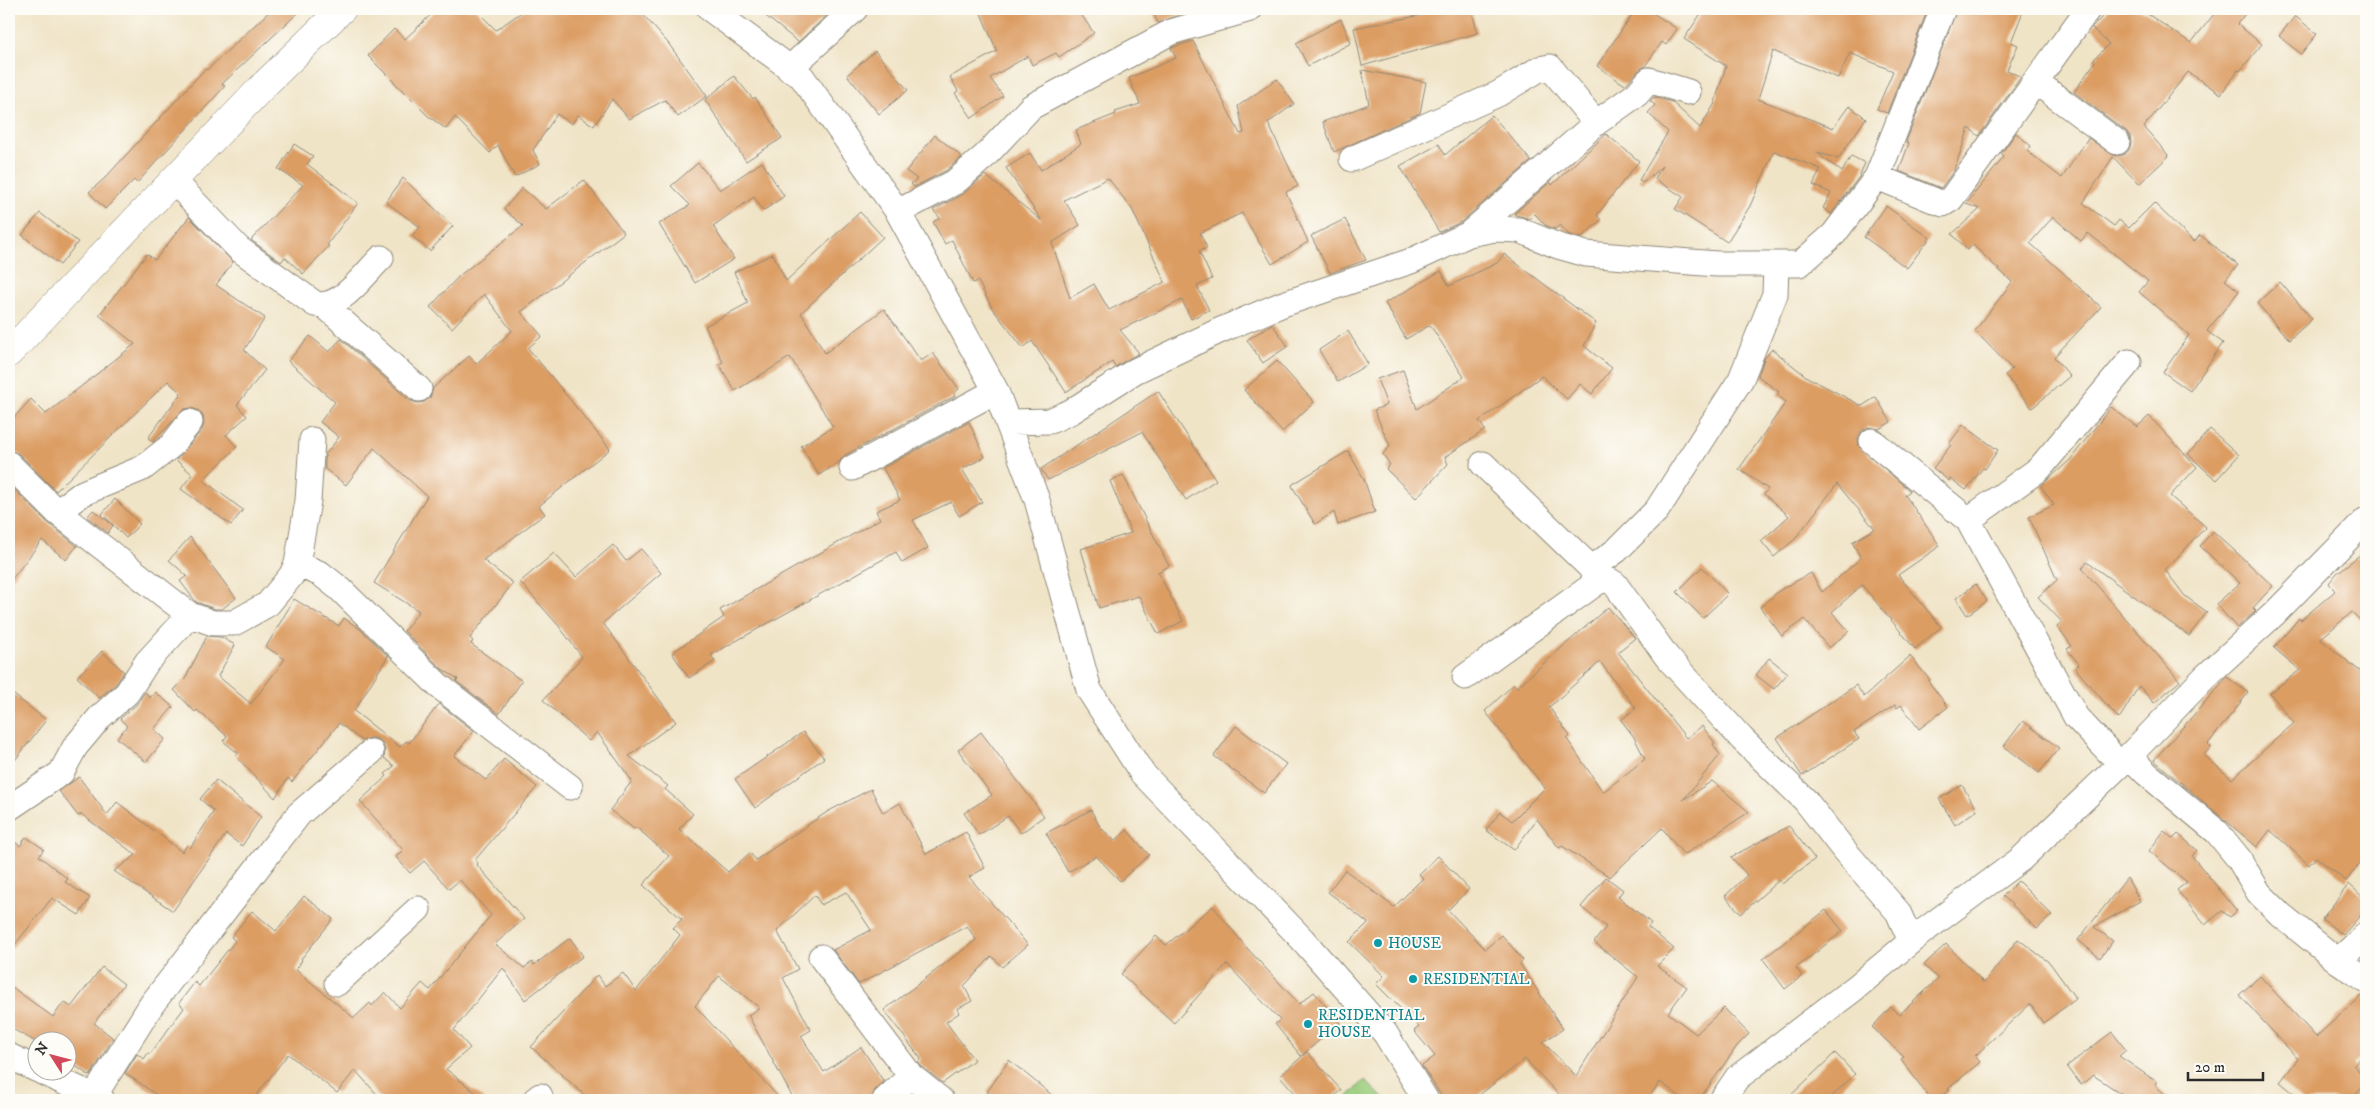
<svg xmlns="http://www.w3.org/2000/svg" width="2375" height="1109" font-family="'IM FELL DW Pica',serif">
<rect width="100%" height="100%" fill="#fdfcf7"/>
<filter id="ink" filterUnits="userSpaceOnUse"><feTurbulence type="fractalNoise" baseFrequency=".02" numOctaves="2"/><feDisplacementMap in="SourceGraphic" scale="10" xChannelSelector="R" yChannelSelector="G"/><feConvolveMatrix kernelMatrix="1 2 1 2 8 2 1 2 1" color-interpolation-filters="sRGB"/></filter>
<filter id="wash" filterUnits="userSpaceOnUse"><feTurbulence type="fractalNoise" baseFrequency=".0096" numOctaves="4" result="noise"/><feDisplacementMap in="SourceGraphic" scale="20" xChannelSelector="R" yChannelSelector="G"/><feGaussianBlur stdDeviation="1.12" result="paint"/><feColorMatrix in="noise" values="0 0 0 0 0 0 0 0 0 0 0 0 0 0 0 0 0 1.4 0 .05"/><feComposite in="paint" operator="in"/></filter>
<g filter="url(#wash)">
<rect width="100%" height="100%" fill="#f0e4c7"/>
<path fill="#99cc7c" stroke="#627c54" d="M1365,1080L1385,1100H1344Z"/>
<g id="blocks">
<path fill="#dc9d63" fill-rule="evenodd" d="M272,9H302L222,84L225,86L137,183L134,180L105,209L89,192L105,178L205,69L207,70Z
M437,9H475L496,30L526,9H638L668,43L707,96L678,117L665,100L629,119L612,99L594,126L578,115L572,124L557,114L533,150L540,164L515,177L498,145L490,153L455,117L446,129L428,116L368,56L394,29L405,39Z
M757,9H834L798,42Z
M979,9H1077L1094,33L1059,57L1056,53L1032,65L1028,56L990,78L1003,96L972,118L955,93L958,91L950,77L997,51Z
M1151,9H1176L1179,15L1158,23Z
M1420,9H1471L1478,33L1362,66L1354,28L1422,15Z
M1636,9H1647L1677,29L1666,45L1662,42L1645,66L1638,71L1625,85L1597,66Z
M1704,9H1928L1887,113L1877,109L1893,71L1850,53L1838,78L1773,51L1758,99L1833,128L1849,106L1866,118L1838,159L1816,152L1842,172L1851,156L1865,163L1859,177L1831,214L1823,208L1831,193L1813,185L1821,169L1774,151L1750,206L1727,242L1675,209L1683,197L1655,179L1662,166L1643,183L1639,180L1668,132L1648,113L1655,105L1650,101L1654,97L1672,102L1700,128L1714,105L1726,66L1684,39Z
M1957,9H2024L2011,42L2018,45L2007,70L2021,77L1979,136L1969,128L1954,170L1941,188L1899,171L1909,143L1906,142Z
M2109,9H2140L2191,43L2218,9H2249L2237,24L2262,44L2240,71L2238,70L2221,94L2188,72L2144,127L2169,156L2139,184L2113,157L2083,203L2114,226L2119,220L2129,228L2154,203L2194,242L2200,235L2238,265L2225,280L2239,291L2207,331L2223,343L2190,391L2163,372L2189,335L2139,292L2148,281L2088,233L2081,241L2053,217L2030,243L2101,307L2054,357L2070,376L2032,408L2005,375L2012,369L1975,331L2012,282L1973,245L1967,250L1952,234L1980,209L1966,204L2004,157L2001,154L2016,133L2031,146L2027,151L2062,178L2088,138L2115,156L2123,155L2129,150L2131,143L2130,136L2126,131L2074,92L2095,62L2093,60L2109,44L2092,28Z
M2295,16L2317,34L2301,54L2279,36Z
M1341,19L1351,43L1308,66L1296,43Z
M1193,41L1240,134L1244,133L1238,106L1277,79L1294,104L1268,123L1298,186L1286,192L1308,242L1272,264L1242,213L1200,233L1207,248L1199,251L1212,279L1197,286L1209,310L1191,319L1182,300L1120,330L1139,353L1115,367L1112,362L1066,392L1032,341L1023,348L992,308L978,281L973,283L952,240L945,244L933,222L940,218L933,210L962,195L985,175L1042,221L1006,168L1030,153L1041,170L1081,144L1076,130L1116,114L1115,112L1140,104L1129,78L1176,58L1171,48ZM1108,178L1132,209L1165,282L1109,310L1094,284L1070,298L1052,243L1080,225L1064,200Z
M875,51L908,90L879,114L847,75Z
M1362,70L1426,82L1420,113L1334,152L1323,122L1369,104Z
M734,76L753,99L755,97L782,138L746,161L705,100Z
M1492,115L1531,161L1461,222L1439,232L1400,166L1439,144L1445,155Z
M1606,134L1639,161L1597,215L1601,220L1581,238L1568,234L1560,225L1555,229L1545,225L1535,214L1530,219L1516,215L1514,214L1550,182L1552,185Z
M935,135L962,157L947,170L914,187L911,184L917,179L906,171Z
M294,144L313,156L307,164L358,203L327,245L329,246L303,274L285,257L281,262L251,240L303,185L278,169Z
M762,162L784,196L763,211L754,197L713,226L734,259L695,283L659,224L690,205L671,186L698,163L720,190Z
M403,178L453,226L430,251L412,236L420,227L386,202Z
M584,180L624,233L521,312L542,336L528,348L610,449L539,506L545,514L483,560L513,583L470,638L473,641L471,644L522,681L499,714L456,681L458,679L442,669L404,631L419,611L374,583L427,496L374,448L346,485L325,469V455L339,437L320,422L335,402L288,361L310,336L329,352L341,339L409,400L417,403L424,402L430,398L433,388L469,356L476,364L512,331L484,294L452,328L430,307L460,275L523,226L504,209L522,188L546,209Z
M1886,206L1930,238L1907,268L1864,237Z
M860,212L883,237L801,313L825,353L884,309L921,361L933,353L959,389L954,393L955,396L845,455L839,462L819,475L801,446L833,427L790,357L735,391L719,364L723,362L705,326L748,303L734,272L773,254L786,281Z
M40,213L78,242L60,265L22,235Z
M189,217L233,262L216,285L265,318L244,350L265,370L237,405L247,416L226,435L237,447L203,480L243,510L231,525L181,489L192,474L176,460L202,430L204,424L203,416L199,411L192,408L184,409L153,442L148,438L181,393L168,381L56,491L19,454L9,450V423L31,399L46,414L135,344L99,315L147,254L155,260Z
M1345,219L1366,260L1330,273L1311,236Z
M1504,254L1596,323L1584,346L1612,368L1592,394L1580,384L1567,399L1542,376L1479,421L1485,430L1445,457L1448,464L1416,498L1386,469L1390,465L1383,454L1390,446L1374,410L1387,405L1377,379L1403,370L1417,409L1464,377L1430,325L1406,339L1385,303L1441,271L1449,286L1497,263Z
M2280,282L2312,319L2289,340L2257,303Z
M1272,324L1288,346L1263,363L1247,340Z
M1348,331L1368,364L1338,382L1319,350Z
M1772,349L1807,377L1862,406L1876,397L1891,422L1879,429L1867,427L1861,432L1858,439L1859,446L1910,491L1905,495L1940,546L1898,575L1941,627L1915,649L1862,585L1832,612L1849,631L1829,648L1804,619L1782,636L1760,607L1780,590L1811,573L1822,592L1861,558L1852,542L1875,529L1837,484L1795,539L1774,557L1761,541L1789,516L1764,494L1768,489L1739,469L1786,402L1777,395L1779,392L1758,376L1764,359Z
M1277,361L1314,402L1282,432L1244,390Z
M1158,391L1216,480L1186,500L1142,432L1048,480L1041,469Z
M2111,407L2137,427L2149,416L2197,467L2170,496L2206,527L2165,570L2185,596L2207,612L2189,636L2087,562L2082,568L2180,681L2154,703L2139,686L2119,719L2075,668L2079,664L2067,649L2072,646L2057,626L2062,622L2038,597L2057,580L2029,517L2054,505L2041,486L2070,460Z
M969,422L985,457L962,469L982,502L959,516L951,502L913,520L928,548L902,563L896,552L711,655L715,661L689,678L672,653L724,617L720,610L880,519L876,511L900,500L883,468Z
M1963,425L1998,450L1985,469L1983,468L1966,490L1950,478L1949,481L1933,468L1951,445L1949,444Z
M2210,429L2239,455L2216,480L2188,454Z
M1348,451L1364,479L1375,512L1338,525L1334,512L1315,524L1292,486L1293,484Z
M1123,475L1169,566L1158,572L1183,621L1158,634L1139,596L1099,608L1081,549L1131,533L1110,481Z
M9,484L47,522L77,546L66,560L42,540L9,583Z
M115,499L140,524L126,538L102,514Z
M93,510L113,525L108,533L87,517Z
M2213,531L2273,586L2253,608L2256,611L2237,628L2216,604L2240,583L2200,546Z
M190,537L236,598L222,609H215L196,602L180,581L187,576L169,560Z
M613,545L626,561L641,549L661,573L603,623L676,722L629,756L668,786L665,789L693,814L679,829L728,872L750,853L756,860L827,812L871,789L883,813L900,803L926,854L966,832L985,868L969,877L1028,945L1002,967L992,956L964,986L972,1001L957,1009L959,1013L946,1022L974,1060L943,1083L921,1066L918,1062L921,1059L884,1010L976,940L967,926L859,984L833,950L871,930L846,892L821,905L815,895L777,931L798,969L783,978L811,1030L801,1036L824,1072L861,1047L884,1082L875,1090L871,1100H794L748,1015L760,1008L719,976L695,1006L781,1100H590L531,1047L597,975L605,986L623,973L636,991L680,935L673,928L682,919L643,885L669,856L636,827L634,829L610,810L632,781L597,732L589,741L543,700L582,657L558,625L520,582L554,553L576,577Z
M2366,550V626L2352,612L2320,639L2366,676V856L2346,881L2316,857L2309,865L2270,830L2257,847L2154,760L2227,677L2248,693L2208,744L2211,747L2204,755L2232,779L2294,723L2270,693L2300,670L2274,648L2299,618L2301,620L2335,591L2329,583L2337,573Z
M1702,567L1728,594L1703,618L1677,592Z
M1976,584L1987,601L1967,615L1956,598Z
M294,599L339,626L344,618L360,629L388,656L354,711L400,747L406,741L409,743L439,704L474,731L454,756L486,780L504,759L537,787L475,860L478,863L477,865L524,919L495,944L524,968L532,962L534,965L570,938L583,956L525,1000L503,968L454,1030L470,1048L446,1069L485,1100H382L355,1070L337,1093L288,1054L253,1100H164L125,1073L137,1054L144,1059L148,1053L150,1054L184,1008L179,1003L195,982L199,986L235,941L231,937L252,911L276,931L304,896L333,919L301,959L302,960L296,970L354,1018L370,1003L372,1006L385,992L400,1008L422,983L430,990L491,915L460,880L449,889L424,861L410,873L396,857L403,850L360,801L387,776L385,774L394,766L384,758L385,750L382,742L375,738H369L362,741L339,723L292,782L288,778L275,798L236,756L238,753L223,741L227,736L197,710L195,712L174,690L185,679L207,636L221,637L235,645L218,676L251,704L285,659L266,647Z
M1608,607L1635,638L1618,652L1686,738L1702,726L1715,743L1713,744L1720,755L1683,800L1712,781L1749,812L1684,855L1662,828L1610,877L1562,846L1559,848L1537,819L1514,850L1486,830L1500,812L1512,821L1545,788L1485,711L1514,684L1517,687ZM1600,662L1636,708L1621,720L1634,737L1645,759L1603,792L1567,739L1570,736L1549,707L1568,692L1567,691Z
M102,651L124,672L116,684L99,698L77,677Z
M1910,656L1930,680L1928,681L1948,707L1919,729L1901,705L1897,708L1895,705L1854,732L1859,739L1802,776L1777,738L1856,685L1864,697Z
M1769,658L1788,673L1774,689L1756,675Z
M9,691L46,720L9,768Z
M145,692L150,698L155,692L173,707L154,729L165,739L146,762L117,738L127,726L120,719L137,704Z
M2023,721L2059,748L2039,773L2004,746Z
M1236,726L1286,764L1264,793L1214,756Z
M803,732L824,758L755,808L735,779Z
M981,732L1044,816L1021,833L1008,816L979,835L964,813L992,795L958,750Z
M79,777L107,815L117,802L182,852L187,845L190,848L214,811L200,799L216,780L261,817L242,846L226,834L173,911L114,871L136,855L81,814L78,816L59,791Z
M1962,785L1977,810L1955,825L1939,799Z
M1091,810L1100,827L1115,841L1127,830L1149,855L1120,881L1096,856L1068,872L1046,833Z
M1789,826L1815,859L1782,884L1779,880L1741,914L1725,896L1747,875L1731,857Z
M2164,831L2173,839L2178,834L2197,850L2192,856L2237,911L2230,917L2222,911L2205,925L2177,890L2187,882L2149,851Z
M9,837L20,846L26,837L44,849L39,856L68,879L65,882L90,898L79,915L52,898L9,952Z
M1438,856L1469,889L1448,910L1485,949L1502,935L1523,960L1520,964L1563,1029L1543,1042L1576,1076L1638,977L1594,942L1606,927L1581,907L1606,877L1623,890L1618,897L1651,923L1648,927L1674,949L1657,966L1687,987L1668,1013L1696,1034L1724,1008L1749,1034L1737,1046L1699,1100H1685L1660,1082L1647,1100H1561L1562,1098L1525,1059L1473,1100H1444L1422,1066L1435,1056L1414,1031L1419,1027L1376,984L1384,976L1349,942L1368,923L1328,892L1345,870L1394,907L1423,878L1419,874Z
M2127,878L2140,901L2094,927L2113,941L2100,958L2078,940Z
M2018,881L2052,915L2037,929L2003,896Z
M2349,884L2366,900V909L2343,935L2322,919Z
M1213,906L1246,947L1299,1004L1314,992L1340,1023L1301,1056L1275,1024L1280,1020L1227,964L1174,1023L1121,974L1156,936L1166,945Z
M1826,910L1843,931L1796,968L1802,976L1785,989L1763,959Z
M2018,939L2050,963L2076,999L2043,1023L2030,1004L1975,1056L1980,1062L1948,1089L1949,1091L1937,1100H1931L1901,1059L1904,1057L1872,1027L1891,1007L1899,1015L1938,979L1924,965L1946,944L1984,983Z
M102,967L124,984L94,1023L113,1038L90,1076L74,1065L73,1068L68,1064V1042H38V1043L9,1027V985L53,1017L64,1002L71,1007Z
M2260,976L2316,1037L2363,994H2366V1053L2353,1065L2366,1078V1083L2351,1100H2302L2280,1082L2298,1059L2239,995Z
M2112,1032L2126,1050L2119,1056L2157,1082L2155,1085L2171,1100H2131L2093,1075L2081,1085L2067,1066Z
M1307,1052L1341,1090L1330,1100H1301L1280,1076Z
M1835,1053L1855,1074L1828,1100H1786Z
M1009,1060L1058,1100H1000L987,1092Z"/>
</g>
</g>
<g filter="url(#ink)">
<use href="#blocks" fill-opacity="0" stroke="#8e8879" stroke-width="1"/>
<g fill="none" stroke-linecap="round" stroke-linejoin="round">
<defs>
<path id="street" d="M710,9L802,77L898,212L996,391L1037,500L1089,690L1142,773L1302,939L1385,1033L1426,1100
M789,69L855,9
M2035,81L2117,142
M1352,159L1498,94L1539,69L1550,67L1596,123
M1877,177L1943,204L1951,199L2088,9
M173,180L239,249L315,304C341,310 364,274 381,258
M898,212L955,182L985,156L1031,107L1171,32L1250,9
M1469,234L1596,123L1637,94L1649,80L1688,92
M325,306L419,389
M1009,422L1050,421L1072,411L1135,371L1221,330L1283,304L1411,261L1469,234L1495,229L1519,230L1558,246L1586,254L1717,264H1800L1834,234L1877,177L1943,9
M1872,441L1968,520L2076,717L2109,752
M9,464L57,512L190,615
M1483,464L1594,571L1615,584L1667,657L1742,739L1805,800L1844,850L1898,912L1911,941
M852,468L996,391
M57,512L83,493L143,468L172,445L190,422
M1968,520L2039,469L2129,362
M297,564L321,574L340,589L439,686L570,787
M1591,569L1617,550L1657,510L1741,379L1775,294L1776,267L1772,265
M1465,677L1603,578
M2129,756L2146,773L2217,832L2239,859L2259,893L2281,915L2338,961L2366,980
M9,808L61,773L75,747L100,717L127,693L147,662L190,615L213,623H234L268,604L291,576L297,564L308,501L312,440
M821,957L911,1076L885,1100
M2338,961L2366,935
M337,983L418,909
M9,1056L38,1070
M42,1072L102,1100
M911,1076L941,1100
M94,1096L152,1004L299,814L371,752
M535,1100L540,1096
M1722,1100L1737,1078L1855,988L1921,933L2021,859L2129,756L2205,677L2274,614L2366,520"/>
<path id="secondary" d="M9,353L266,83L342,9"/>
</defs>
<use href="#street" stroke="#8e8879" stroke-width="27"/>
<use href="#secondary" stroke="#8e8879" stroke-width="29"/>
<use href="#street" stroke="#fff" stroke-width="25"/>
<use href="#secondary" stroke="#fff" stroke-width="28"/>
</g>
</g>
<g fill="#0f9aa8" stroke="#fdfcf7" stroke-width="2">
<circle cx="1378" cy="943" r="5"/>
<circle cx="1413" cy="979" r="5"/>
<circle cx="1308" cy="1024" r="5"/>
</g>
<g text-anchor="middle" stroke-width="4" stroke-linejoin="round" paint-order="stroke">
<g font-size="15" fill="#0d838f" stroke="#fdfcf7" text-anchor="start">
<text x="1388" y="948">HOUSE</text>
<text x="1423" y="984">RESIDENTIAL</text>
<text x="1318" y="1020">RESIDENTIAL<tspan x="1318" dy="17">HOUSE</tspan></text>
</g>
</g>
<rect width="2375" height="1109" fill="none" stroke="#fdfcf7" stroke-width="30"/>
<g transform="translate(52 1056) rotate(306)"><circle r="24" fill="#fdfcf7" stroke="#a9a8a5"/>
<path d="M0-4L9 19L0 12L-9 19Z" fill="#d1495b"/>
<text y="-8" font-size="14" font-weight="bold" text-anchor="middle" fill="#2b2b2b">N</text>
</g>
<path d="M2188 1072v8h75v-8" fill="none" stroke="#2b2b2b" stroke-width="2.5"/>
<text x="2195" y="1072" font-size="15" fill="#2b2b2b" stroke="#fdfcf7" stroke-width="4" paint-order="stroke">20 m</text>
</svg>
